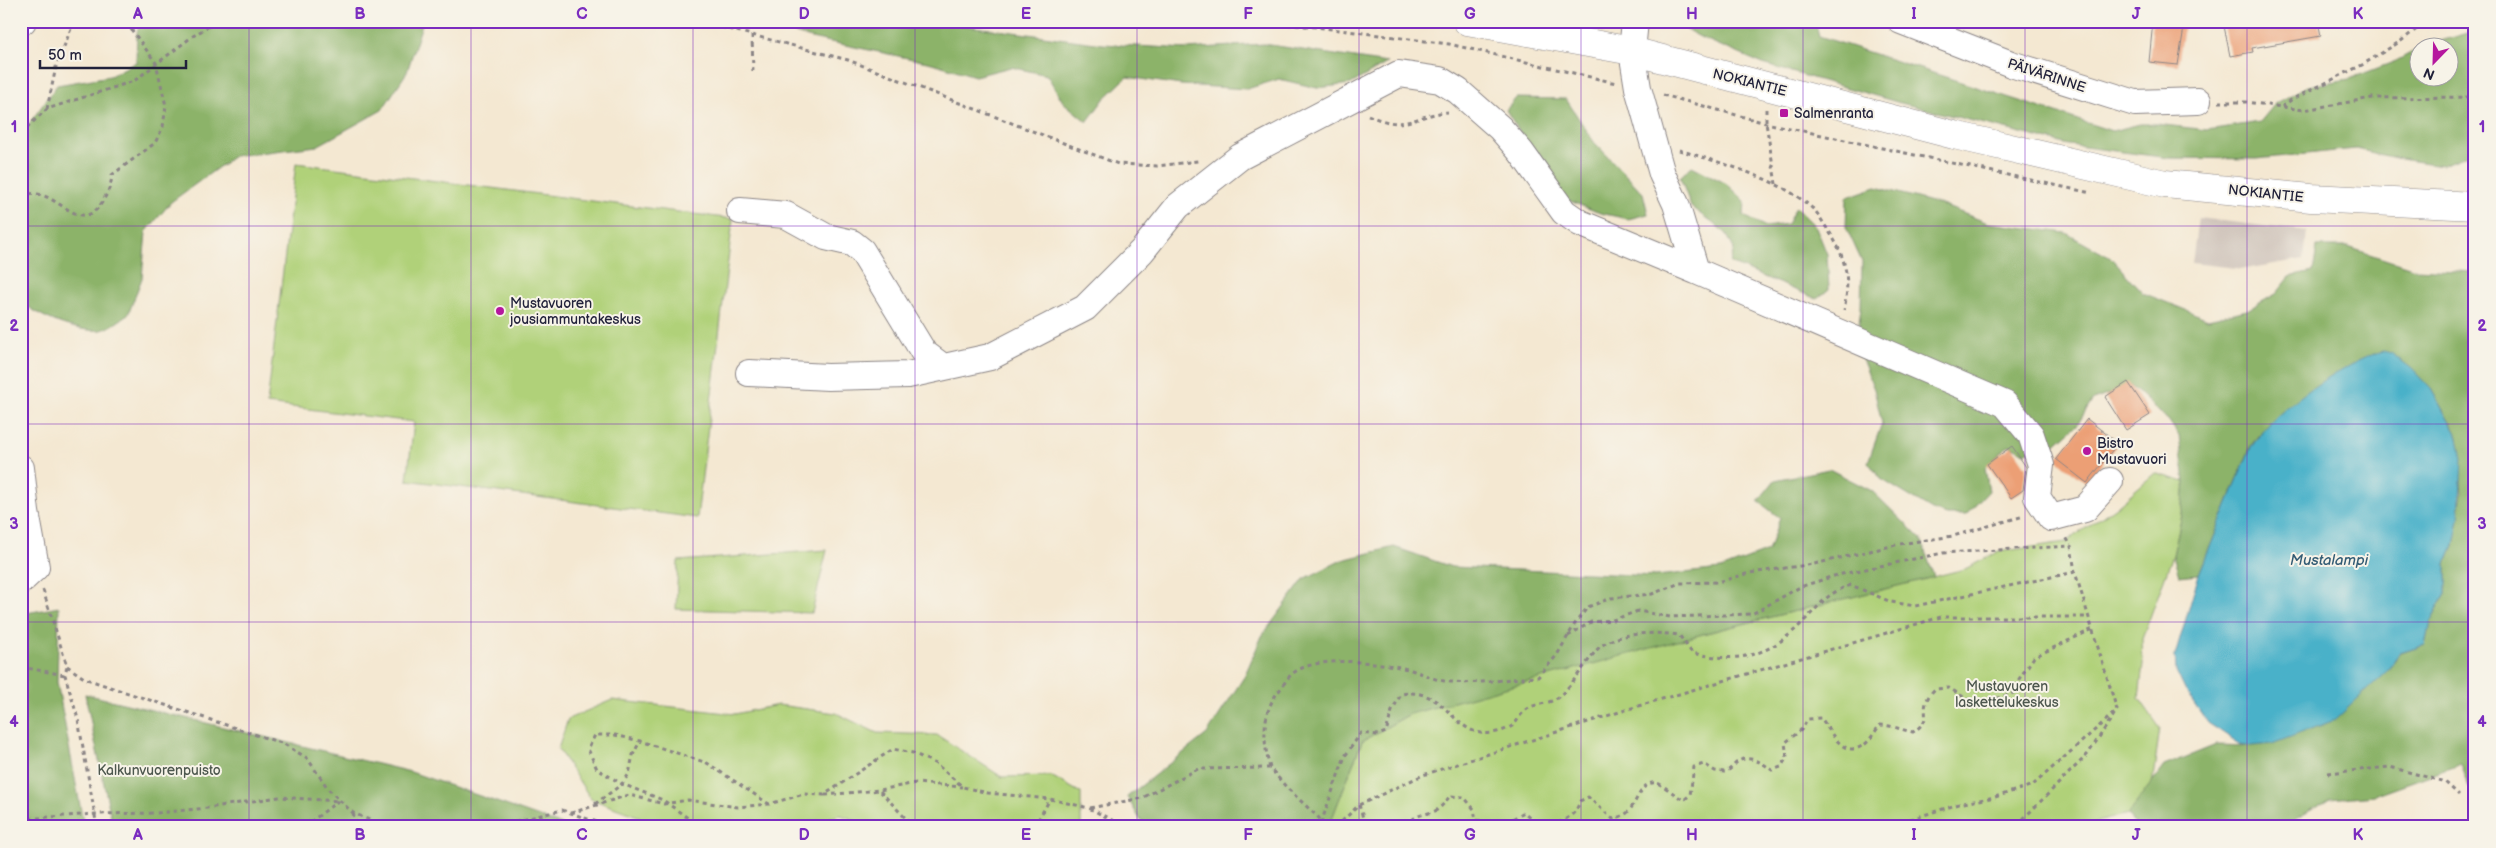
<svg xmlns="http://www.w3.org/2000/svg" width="2496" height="848" font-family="'Balsamiq Sans',sans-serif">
<rect width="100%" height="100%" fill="#f7f3e8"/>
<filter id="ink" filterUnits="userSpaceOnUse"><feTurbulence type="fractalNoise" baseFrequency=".02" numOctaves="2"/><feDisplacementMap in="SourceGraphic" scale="10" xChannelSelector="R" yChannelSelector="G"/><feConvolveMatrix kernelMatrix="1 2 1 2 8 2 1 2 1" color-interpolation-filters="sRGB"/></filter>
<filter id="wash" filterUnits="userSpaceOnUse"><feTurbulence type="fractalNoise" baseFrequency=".0096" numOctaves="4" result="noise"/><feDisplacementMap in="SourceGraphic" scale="20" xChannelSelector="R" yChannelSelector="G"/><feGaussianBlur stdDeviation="1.12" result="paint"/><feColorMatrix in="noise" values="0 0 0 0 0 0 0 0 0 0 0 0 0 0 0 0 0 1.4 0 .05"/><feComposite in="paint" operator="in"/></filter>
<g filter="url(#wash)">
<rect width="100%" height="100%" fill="#f4e8d2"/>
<path fill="#cec2b9" d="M2198,218L2307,231L2304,259L2245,269L2192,263Z"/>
<path fill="#b0d179" stroke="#697a5a" d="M296,163L733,219L697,518L407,480L414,422L267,404Z
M2155,473L2185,482L2182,515L2173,555L2142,639L2143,665L2139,698L2160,728L2152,785L2128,814L2079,827L1329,826L1362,741L1410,714L1538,677L1710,632L1965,569L1998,552L2066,542L2116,507Z
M827,550L812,613L676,609L678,561Z
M612,700L735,714L778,705L836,713L877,733L937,735L1002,777L1051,776L1081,793V827H873L841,815L788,827L662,825L591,799L558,749L568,719Z"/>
<path fill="#8cb369" stroke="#576a52" d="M141,21H423L407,72L382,110L317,146L234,156L171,202L146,232L142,278L128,315C121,319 109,329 101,330C78,333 36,317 21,300V196L24,179L21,173V135L57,85L110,76L136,62L137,32Z
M756,21H930L1103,44L1187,49L1264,44L1387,63L1351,84L1317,88L1279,79L1247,89L1181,85L1127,77L1104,99L1087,122L1063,102L1047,75L1011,67L975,76L932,63L811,38Z
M1671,21H1815L1819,36L2112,131L2140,124H2156L2207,130L2260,122L2275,104L2307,86L2349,79L2396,61L2418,49V78H2448V48L2420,47L2475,31V152L2442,165L2400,159L2356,149L2256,159L2169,158L2069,145L1897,102L1763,64L1700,37Z
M1516,98L1566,99L1594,142L1643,193L1648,214L1628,219L1600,213L1567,200L1553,185L1506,110Z
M1692,166L1727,184L1745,201L1744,216L1766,227L1787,224L1796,207L1816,227L1827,254L1829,289L1817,299L1730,263L1734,249L1726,233L1691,207L1680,177Z
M1876,187L1939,204L1988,223L2066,233L2111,258L2143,293L2208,319L2247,310L2276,294L2290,277L2313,272L2317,247H2348L2415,269L2475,272V785L2469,787L2461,764L2374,795L2330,799L2282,827H2135L2128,814L2164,766L2216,745L2252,746L2369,686L2387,671L2401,653L2425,645L2430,622L2446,593V564L2454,545L2462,493L2458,437L2431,389L2309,392L2284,410L2257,437L2251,446L2199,574L2179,576L2173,555L2182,515L2185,482L2179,436L2169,421L2131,386L2093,400L2077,425L2052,447L2039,445L2025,453L2009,445L1985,468L1989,491L1966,515H1947L1932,510L1881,479L1868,462L1882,423L1874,389L1862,359L1855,353L1861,308L1862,262L1846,227L1847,197Z
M1829,469L1872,491L1921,539L1934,577L1710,632L1410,714L1362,741L1329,826L1261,827L1210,823L1158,827L1141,821L1127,797L1207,734L1244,677L1262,636L1304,579L1342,560L1394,547L1452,567L1656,576L1721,569L1768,551L1780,518L1758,501L1775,480Z
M59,607L57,682L84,827H21V614Z
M85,694L411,772L568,827H113Z"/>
<path fill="#4ab1c9" stroke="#366a82" d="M2383,351L2391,353L2411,368L2431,389L2458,437L2462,458L2459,519L2454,545L2446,564V593L2430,622L2425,645L2400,653L2387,671L2335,720L2272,744L2252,746L2240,744L2208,723L2185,690L2176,671L2175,656L2199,574L2248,454C2264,415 2342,363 2383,351Z"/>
<g id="blocks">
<path fill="#ec9f74" d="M2153,21H2185L2178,65L2149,62Z
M2223,21H2318L2321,36L2252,48L2253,52L2230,56Z
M2128,382L2150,415L2126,430L2105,397Z
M2087,419L2118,443L2087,483L2056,459Z
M2012,446L2026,467L2023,490L2011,498L1987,464Z"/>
</g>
</g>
<g filter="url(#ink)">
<use href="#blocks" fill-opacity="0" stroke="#8b8586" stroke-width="1"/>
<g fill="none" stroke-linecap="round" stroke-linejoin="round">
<defs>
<path id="minor" d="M21,21H23
M1635,21L1632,51L1638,88L1662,174L1676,204L1696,271L2005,404L2031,435L2041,465L2037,497L2051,518L2085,509L2110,481
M1901,21L2011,64L2135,103L2198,101
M740,211L786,215L826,237L852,243L862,251L924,353L943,367
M749,373L828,377L908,375L990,357L1085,308L1142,251L1178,206L1240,157L1399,74L1440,80L1458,91L1500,128L1521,152L1564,212L1580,223L1696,271
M21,468L26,512L36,567L21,581"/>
<path id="major" d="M1467,21L1632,51L1954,135L2165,184L2311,198L2475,206"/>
</defs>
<use href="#minor" stroke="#8b8586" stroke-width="28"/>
<use href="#major" stroke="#8b8586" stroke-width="29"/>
<path stroke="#8b8586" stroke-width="3" stroke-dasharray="4 4" stroke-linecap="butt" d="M698,21L848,60L1118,164L1157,166L1198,161
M1248,21L1316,27L1449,44L1616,83
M752,35L753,73
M1663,95L1766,123L2091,193
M2219,102H2246L2304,110L2372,98L2475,97
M2282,107L2291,100L2362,65L2401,41L2427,21
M47,109L56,67L74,21
M1766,109V123L1776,184
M1368,115C1408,133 1412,115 1448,112
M21,133L47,109L134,81L193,36L217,21
M1679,150C1721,163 1779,178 1812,208C1818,213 1822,221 1826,227C1845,254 1851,277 1844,310
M21,195C26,194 32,193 37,194C60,197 82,233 101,204C107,194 111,187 112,175L155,143L163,127L166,106L156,63L125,21
M43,590L67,666L65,675L78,719L97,827
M1568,636L1591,622L1613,620L1638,611L1670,617L1752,614L1800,587L1837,575L1943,553L2071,546
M67,666L84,678L101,684L284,744L307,758L329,790L353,813L386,827
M21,667L65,675
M1270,768C1263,743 1261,714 1278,692C1283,686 1287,678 1292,674C1315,654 1384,662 1411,670C1422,673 1432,679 1444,681C1476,686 1506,678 1538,677L1557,655L1576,622L1588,607L1611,598L1652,594L1680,583L1718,582L1750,573L1814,564L1900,544L1953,536L2024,516
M2328,773L2390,767L2445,782L2459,795
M880,791L914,827
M825,795L880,790L916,783L962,787
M595,804L622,784L629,774L633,755L640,741
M1359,805L1366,827
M1090,808L1142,798L1198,769L1270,768L1287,788L1319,818L1323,827
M353,813L357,827
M571,813L629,795L664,804L688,800L738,807L769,804L804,794L824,795L893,749L913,753L936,764L963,787L988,793L1050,799L1089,808L1125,827
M21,819L95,814L157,813L207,808L279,797L338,801
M692,821L700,827
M1321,823L1345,756L1361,733L1378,735L1386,732L1392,711L1401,694C1450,685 1452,743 1497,732C1522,726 1513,718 1529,708C1537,703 1550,704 1557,698C1573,685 1583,666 1596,651C1612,631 1657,632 1679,635L1692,653C1742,664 1770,656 1806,619C1824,601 1826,594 1851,585L1891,602L1915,606L2075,572
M304,827L338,801
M492,827L562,810L611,827
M758,827L692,821L663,800L622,784L597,769L588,749L595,735H615L640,741L707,763L769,804
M1034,827L1050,799
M1336,827L1359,805L1423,775L1638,706L1941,617H2089
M1408,827C1412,814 1425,815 1435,811C1441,808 1446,801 1450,796L1464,797L1474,809L1476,820L1481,821L1485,827
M1512,827L1514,818L1524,812L1539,826L1543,827
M1551,827C1565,819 1575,817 1580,801L1588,797L1613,819C1618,817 1624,816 1628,812C1637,803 1641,780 1657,783C1662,784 1677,797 1684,800L1690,795L1694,767L1704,764L1715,771L1724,772C1730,770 1730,769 1734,765C1745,752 1762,762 1772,770L1781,767L1787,757L1785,743L1802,729L1808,719L1821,718C1831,731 1842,758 1862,746C1869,743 1875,731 1880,725C1892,725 1901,730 1913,732C1934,718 1920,713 1928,698C1929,695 1933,691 1935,689L1949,688L1977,705L2013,693L2019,679L2034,657L2093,629
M1907,827L1911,819L1959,804L1995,797L2033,785L2114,713
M2009,827L2023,819L2088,754L2117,710L2075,572L2071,546L2066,537"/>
<use href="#minor" stroke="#fff" stroke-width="26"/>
<use href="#major" stroke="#fff" stroke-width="28"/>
</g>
</g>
<path fill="none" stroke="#7b2cbf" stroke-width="1" stroke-opacity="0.55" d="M249,21V827M471,21V827M693,21V827M915,21V827M1137,21V827M1359,21V827M1581,21V827M1803,21V827M2025,21V827M2247,21V827M21,226H2475M21,424H2475M21,622H2475"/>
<g fill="#b5179e" stroke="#f7f3e8" stroke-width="2">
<rect x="1779" y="108" width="10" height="10" rx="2.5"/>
<circle cx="500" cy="311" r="5"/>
<circle cx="2087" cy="451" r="5"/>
</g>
<g text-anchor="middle" stroke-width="4" stroke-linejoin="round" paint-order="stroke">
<g font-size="14" fill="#22223b" stroke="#f7f3e8">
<text transform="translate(2047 75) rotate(18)" y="5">PÄIVÄRINNE</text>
<text transform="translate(1750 82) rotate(14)" y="5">NOKIANTIE</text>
<text transform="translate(2266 193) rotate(6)" y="5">NOKIANTIE</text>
</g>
<g font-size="14" fill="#22223b" stroke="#f7f3e8" text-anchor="start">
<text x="1794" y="118">Salmenranta</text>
<text x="510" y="308">Mustavuoren<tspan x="510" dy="16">jousiammuntakeskus</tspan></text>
<text x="2097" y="448">Bistro<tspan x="2097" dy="16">Mustavuori</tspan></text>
</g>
<g font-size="14" fill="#4d574e" stroke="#f7f3e8">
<text x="2007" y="691">Mustavuoren<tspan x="2007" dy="16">laskettelukeskus</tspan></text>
<text x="159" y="775">Kalkunvuorenpuisto</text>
</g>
<g font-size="15" font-style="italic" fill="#325b74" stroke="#f7f3e8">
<text x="2329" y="565">Mustalampi</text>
</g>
</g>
<rect width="2496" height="848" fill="none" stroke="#f7f3e8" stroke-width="55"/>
<g transform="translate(2434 62) rotate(203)"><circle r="24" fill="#f7f3e8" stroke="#a29fa3"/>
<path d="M0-4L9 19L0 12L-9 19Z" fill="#b5179e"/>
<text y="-8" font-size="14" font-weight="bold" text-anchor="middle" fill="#22223b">N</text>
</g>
<path d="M40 60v8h146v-8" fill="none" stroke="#22223b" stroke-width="2.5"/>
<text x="48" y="60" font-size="15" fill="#22223b" stroke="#f7f3e8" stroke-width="4" paint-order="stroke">50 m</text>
<rect x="28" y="28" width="2440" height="792" fill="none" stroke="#7b2cbf" stroke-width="2"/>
<g font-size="16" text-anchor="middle" font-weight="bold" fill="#7b2cbf">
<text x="138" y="19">A</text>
<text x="360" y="19">B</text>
<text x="582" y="19">C</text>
<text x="804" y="19">D</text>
<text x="1026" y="19">E</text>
<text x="1248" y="19">F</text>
<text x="1470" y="19">G</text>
<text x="1692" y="19">H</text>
<text x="1914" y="19">I</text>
<text x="2136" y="19">J</text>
<text x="2358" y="19">K</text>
<text x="14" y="132">1</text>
<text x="2482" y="132">1</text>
<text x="14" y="331">2</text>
<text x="2482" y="331">2</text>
<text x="14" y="529">3</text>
<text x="2482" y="529">3</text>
<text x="14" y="727">4</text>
<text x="2482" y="727">4</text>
<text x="138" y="840">A</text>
<text x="360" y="840">B</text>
<text x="582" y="840">C</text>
<text x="804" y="840">D</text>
<text x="1026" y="840">E</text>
<text x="1248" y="840">F</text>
<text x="1470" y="840">G</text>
<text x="1692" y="840">H</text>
<text x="1914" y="840">I</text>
<text x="2136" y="840">J</text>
<text x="2358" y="840">K</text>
</g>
</svg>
